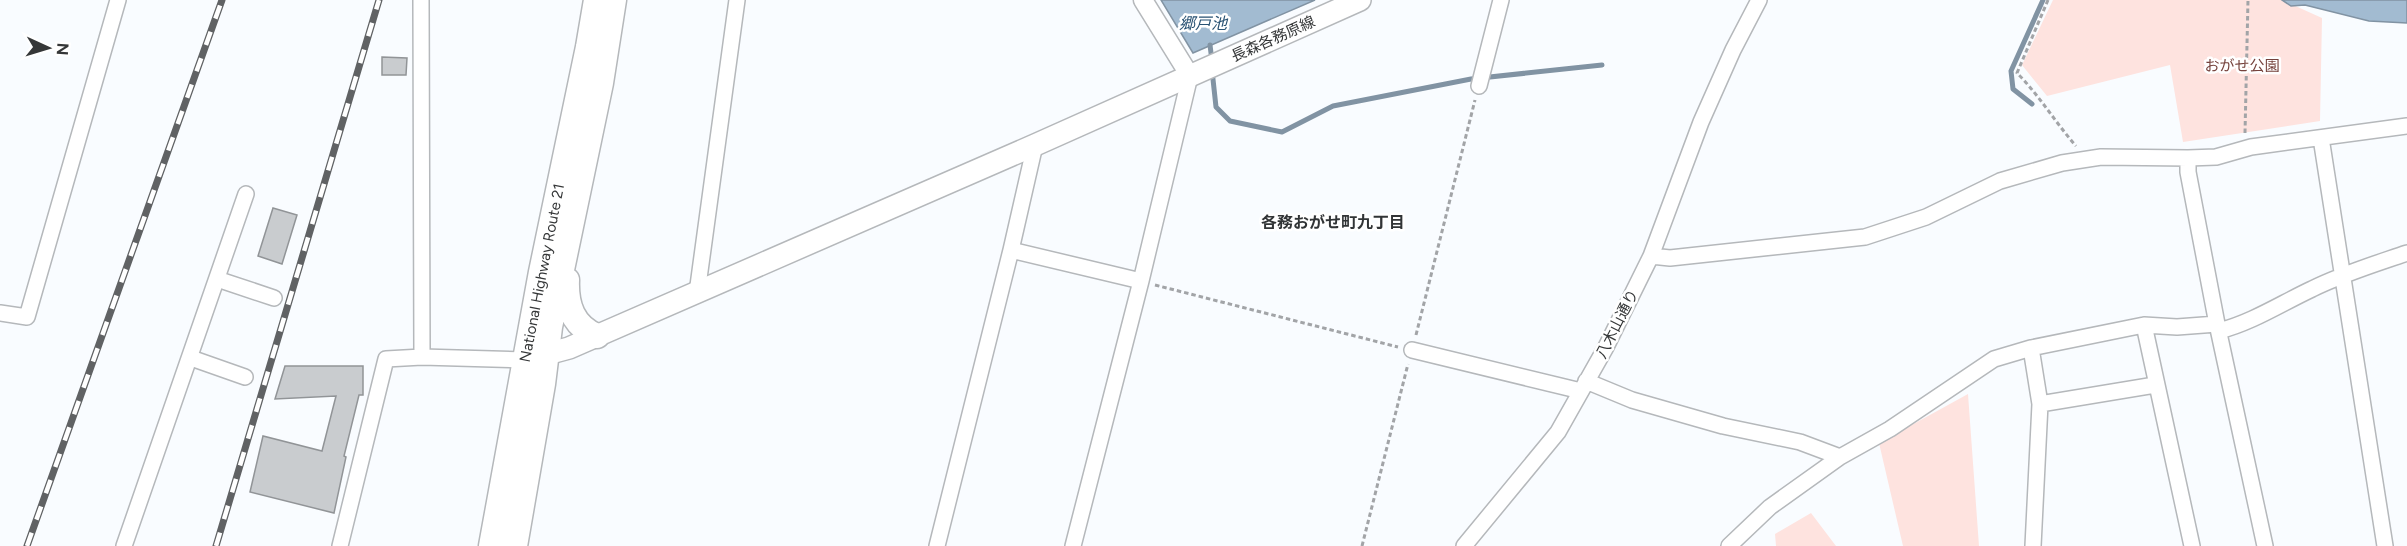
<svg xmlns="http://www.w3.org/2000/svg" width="2407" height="546" font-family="Figtree,'Noto Sans JP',sans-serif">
<rect width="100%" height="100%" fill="#f9fcff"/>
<path fill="#fee3df" d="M2053,0H2282L2322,18L2320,121L2183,142L2170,65L2047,96L2022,65Z
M1968,394L1979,546H1903L1879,443Z
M1811,513L1836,546H1776L1775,534Z"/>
<path fill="#a2bbd1" stroke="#8193a3" stroke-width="1.5" d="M1161,0H1315L1193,53Z
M2282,0H2407V23L2369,21L2305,5L2291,6Z"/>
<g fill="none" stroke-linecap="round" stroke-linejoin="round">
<path stroke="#8193a3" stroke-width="5" d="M1210,45L1212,61
M1212,70L1216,107L1230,121L1282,132L1333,106L1471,79L1602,65
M2032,104L2013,89L2011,71L2043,0"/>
</g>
<path fill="#c9cccf" stroke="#919497" stroke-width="1.5" d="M382,57L407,58L406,75H382Z
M273,208L297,215L282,264L258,256Z
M285,366H363V395H359L344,456L346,457L334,513L250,492L263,436L322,451L336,396L275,399Z"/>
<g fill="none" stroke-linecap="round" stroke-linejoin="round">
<defs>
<path id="minor" d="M421,0L422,357
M1479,86L1501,0
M2321,138L2385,546
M2188,158V172L2217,324L2265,546
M1011,250L1141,281
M1651,256L1670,258L1865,237L1926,217L2000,181L2062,163L2101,157L2188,158L2216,157L2251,147L2407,126
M217,279L274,298
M697,293L737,0
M0,313L27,317L118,0
M2144,325L2192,546
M2219,331C2253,322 2280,304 2312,289C2342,274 2375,264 2407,253
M2031,348L2040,404L2033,546
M1412,350L1581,391
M191,358L245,377
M1586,381L1632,400L1723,426L1800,442L1840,457
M2040,404L2155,385
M124,546L246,194
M340,546L386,359L422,357L525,360
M937,546L1011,250L1035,145
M1073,546L1141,281L1190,76
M1464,546L1558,432L1606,347L1651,256L1701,122L1733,50L1759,0
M1729,546L1770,507L1840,457L1890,429L1994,359L2031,348L2144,325L2177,327L2217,324"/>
<path id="tertiary" d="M1143,0L1190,76"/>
<path id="secondary" d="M532,358L569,348L1035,145L1360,0"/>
<path id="trunk" d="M567,280C566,305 573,326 597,336
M491,546L541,272L588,47L596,0
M515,546L543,384L550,327L601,83L614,0"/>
</defs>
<use href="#minor" stroke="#b5b8bb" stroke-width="18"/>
<use href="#tertiary" stroke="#b5b8bb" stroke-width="21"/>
<use href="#secondary" stroke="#b5b8bb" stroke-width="24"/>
<use href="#trunk" stroke="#b5b8bb" stroke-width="27"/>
<path stroke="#a2a4a7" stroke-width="3" stroke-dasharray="4.5 3" stroke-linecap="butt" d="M2048,0L2017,73C2039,95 2055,122 2076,146
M2245,133L2248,0
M1155,285L1398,347
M1416,335L1475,100
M1362,546L1408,364"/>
<use href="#minor" stroke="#fff" stroke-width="15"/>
<use href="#tertiary" stroke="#fff" stroke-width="18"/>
<use href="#secondary" stroke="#fff" stroke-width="21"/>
<use href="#trunk" stroke="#fff" stroke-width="24"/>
<defs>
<path id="rail" d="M27,546L222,0
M216,546L379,0"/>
</defs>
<use href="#rail" stroke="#606264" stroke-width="7"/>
<use href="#rail" stroke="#fff" stroke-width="4.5" stroke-dasharray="14" stroke-linecap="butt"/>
</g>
<g text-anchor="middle" stroke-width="5" stroke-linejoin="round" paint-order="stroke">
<g font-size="15" fill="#353738" stroke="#fff">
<text transform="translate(1273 39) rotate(-24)" y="5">長森各務原線</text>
<text transform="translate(542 273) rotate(-79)" y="5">National Highway Route 21</text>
<text transform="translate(1617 324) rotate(-63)" y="5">八木山通り</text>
</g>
<g font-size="15" fill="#75423c" stroke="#fff">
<text x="2242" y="71">おがせ公園</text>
</g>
<g font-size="16" font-style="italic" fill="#295273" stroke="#fff">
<text x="1203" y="29">郷戸池</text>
</g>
<g font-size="16" font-weight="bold" fill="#313436" stroke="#fff">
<text x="1333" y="228">各務おがせ町九丁目</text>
</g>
</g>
<g transform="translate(48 48) rotate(94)" stroke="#ffffff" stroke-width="4.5" paint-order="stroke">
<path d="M0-4.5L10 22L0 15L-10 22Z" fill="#353738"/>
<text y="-9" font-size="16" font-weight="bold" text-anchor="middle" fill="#353738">N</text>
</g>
</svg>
